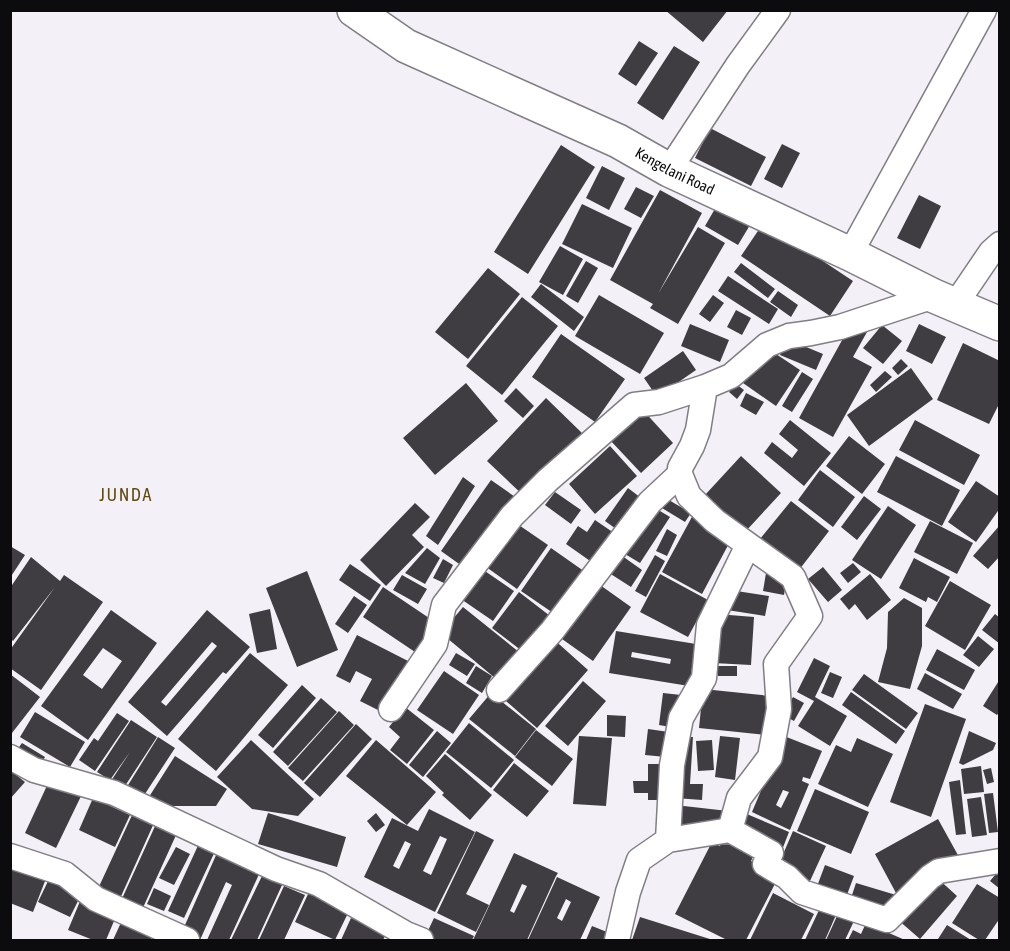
<svg xmlns="http://www.w3.org/2000/svg" width="1010" height="951" font-family="'Asap Condensed',sans-serif">
<rect width="100%" height="100%" fill="#f3f0f7"/>
<path fill="#3f3d42" fill-rule="evenodd" d="M665,10H728L703,42Z
M639,41L658,53L636,86L618,74Z
M674,46L700,62L663,120L637,103Z
M710,128L766,157L751,186L695,158Z
M782,144L800,153L782,188L764,179Z
M561,145L595,167L528,274L494,252Z
M602,166L625,178L609,210L586,198Z
M636,187L654,196L641,218L624,209Z
M660,190L702,213L658,294L698,227L725,243L678,324L650,308L653,304L610,280Z
M919,195L941,206L920,249L897,238Z
M582,204L632,228L613,268L562,244Z
M716,207L750,225L738,245L705,226Z
M764,222L853,281L830,316L741,256Z
M560,246L583,259L563,295L539,282Z
M586,261L598,268L578,303L566,296Z
M741,263L775,289L768,298L734,272Z
M488,268L520,294L468,359L435,332Z
M728,276L778,309L769,324L718,291Z
M541,284L584,317L574,331L531,297Z
M778,291L798,305L791,317L770,302Z
M599,295L664,333L640,374L575,336Z
M713,295L724,303L710,322L699,314Z
M522,297L558,326L502,395L466,366Z
M736,310L751,318L742,335L727,327Z
M690,324L729,340L720,362L681,346Z
M851,324L867,332L853,357L872,367L833,437L799,418Z
M919,324L946,337L932,364L906,351Z
M882,325L902,341L883,364L863,348Z
M561,334L625,379L595,422L532,377Z
M787,339L823,354L816,370L780,355Z
M963,343L1000,361V402L989,424L937,400Z
M767,348L800,370L776,406L743,383Z
M683,351L696,370L657,397L644,378Z
M901,359L908,366L898,375L892,368Z
M911,368L933,399L869,446L847,415Z
M885,371L892,377L876,392L870,385Z
M802,372L813,379L792,412L782,406Z
M466,383L498,421L435,475L403,438Z
M736,384L744,390L737,399L729,392Z
M516,388L534,406L523,418L504,401Z
M746,393L764,402L756,415L740,406Z
M546,398L583,434L525,497L487,461Z
M641,408L673,443L641,473L609,439Z
M790,420L831,453L804,486L764,453L772,442L792,458L798,450L779,434Z
M915,420L980,455L964,485L899,450Z
M849,436L885,464L862,494L826,466Z
M610,446L637,476L595,514L569,484Z
M741,456L781,493L745,532L705,495Z
M896,456L960,490L942,526L877,492Z
M820,470L855,497L833,527L798,500Z
M463,477L475,486L438,545L426,536Z
M491,480L518,499L469,571L441,551Z
M976,481L1000,497V508L976,542L948,522Z
M628,488L645,501L623,534L605,521Z
M555,492L581,510L571,524L545,505Z
M662,496L691,513L685,522L657,505Z
M864,496L881,509L857,540L841,527Z
M791,501L829,531L799,570L760,539Z
M415,503L430,517L412,535L424,547L386,586L360,560Z
M888,506L916,525L881,579L852,560Z
M655,508L670,517L640,563L625,554Z
M693,515L733,536L702,594L662,572Z
M595,520L614,533L593,563L566,544L578,526L587,532Z
M513,521L548,545L517,589L482,564Z
M930,521L973,543L957,574L914,552Z
M1000,525V556L988,569L973,556Z
M667,529L677,535L667,556L656,551Z
M10,546L25,555L10,578Z
M427,548L440,558L425,584L405,573Z
M551,548L588,574L559,617L521,591Z
M618,553L642,570L631,587L606,571Z
M655,555L665,561L646,597L635,591Z
M31,557L60,581L64,575L103,602L41,690L10,668V650L55,587L13,641L10,638V588Z
M914,558L950,577L937,602L928,597L926,602L899,588Z
M443,559L453,565L444,583L433,578Z
M853,563L861,572L848,583L840,573Z
M350,564L381,585L370,601L339,580Z
M479,567L514,591L493,621L458,597Z
M823,567L842,590L828,602L808,579Z
M307,571L338,650L297,667L266,588Z
M766,573L787,577L784,595L763,591Z
M660,574L708,600L688,637L640,612Z
M870,574L891,600L867,620L855,604L849,610L840,599Z
M402,575L427,589L418,604L393,590Z
M593,580L631,607L593,661L555,634Z
M950,581L991,605L965,650L925,626Z
M383,587L435,622L415,652L363,617Z
M730,590L769,596L765,616L727,610Z
M519,592L554,619L526,654L492,628Z
M354,596L367,605L348,633L335,624Z
M904,598L922,608V646L910,689L878,682L887,648L888,612Z
M463,607L524,656L501,683L441,633Z
M270,609L277,649L257,653L249,614Z
M111,610L157,643L88,740L41,706ZM103,648L122,661L102,689L83,675Z
M207,610L250,647L226,674L223,672L167,736L128,702ZM212,642L217,646L166,706L161,702Z
M717,614L754,617L751,665L713,663Z
M995,614L1000,618V644L982,630Z
M616,631L696,644L689,686L609,673ZM632,652L671,659L670,664L631,657Z
M357,635L412,663L386,714L360,701L372,679L356,671L350,683L336,676Z
M550,636L588,670L537,728L499,695Z
M978,636L994,649L979,667L963,655Z
M937,649L975,670L964,690L926,670Z
M250,653L288,685L216,771L178,739Z
M456,653L475,664L467,676L449,665Z
M814,658L830,666L815,697L847,716L830,746L798,726L814,701L797,692Z
M476,666L492,676L482,693L466,683Z
M718,666H737V676H718Z
M444,671L479,695L453,734L417,710Z
M830,672L842,677L833,698L821,693Z
M925,673L962,694L953,709L917,689Z
M10,674L40,697L12,733L10,731Z
M864,674L918,713L906,729L852,690Z
M1000,679V711L997,715L983,706Z
M583,681L606,701L568,746L545,726Z
M302,685L316,698L273,748L258,735Z
M703,689L770,696L766,735L699,728Z
M851,692L905,731L896,744L842,705Z
M491,693L536,729L515,756L469,719Z
M663,693L681,695L676,728L659,725Z
M793,697L804,703L794,721L783,715Z
M321,698L337,712L288,766L273,752Z
M925,704L966,719L931,817L890,802Z
M405,707L434,730L407,764L390,750L400,737L389,727Z
M339,711L354,725L303,781L288,768Z
M35,712L85,742L70,767L20,737Z
M117,713L129,721L95,771L79,760L94,738L98,741Z
M607,715L626,716L625,737L607,736Z
M131,720L157,737L123,789L111,781L130,752L110,780L97,772Z
M469,723L514,760L491,788L446,752Z
M356,724L372,739L320,797L304,783Z
M648,729L669,732L666,757L645,755Z
M536,730L573,759L552,786L515,757Z
M437,731L451,743L423,777L409,765Z
M969,731L996,743L993,750L963,765L959,763Z
M579,736L612,738L606,806L573,804Z
M720,736L740,738L735,780L715,777Z
M784,736L822,751L810,779L803,777L802,781L809,784L790,830L752,812ZM783,790L789,792L781,808L776,805Z
M158,737L175,748L141,800L125,790Z
M679,737H693L690,784H703L702,800L675,798Z
M857,738L893,754L868,807L818,784L836,745L851,752Z
M251,740L314,799L298,816L252,809L217,777Z
M376,740L436,792L407,825L346,776Z
M712,740L714,770L698,771L696,741Z
M22,743L45,757L38,769L14,754Z
M445,754L492,795L470,820L442,795L444,793L426,776Z
M175,756L227,789L216,806H156L147,800Z
M514,763L549,791L527,817L493,790Z
M648,764H662V800H648V793H634L633,781H648Z
M981,766L984,792L964,794L961,769Z
M991,768L994,782L987,784L983,770Z
M10,770L25,782L10,799Z
M51,777L83,792L56,848L25,833Z
M960,780L966,834L956,835L949,782Z
M815,789L869,812L851,854L797,831Z
M993,793L998,832L989,833L984,794Z
M981,797L987,835L972,837L967,799Z
M93,798L130,815L115,847L79,830Z
M675,805L728,811L727,829L673,824Z
M429,809L475,832L435,912L364,877L392,818L418,831ZM440,836L447,839L431,875L423,871ZM405,841L411,844L399,869L393,866Z
M742,812L789,832L782,850L735,829Z
M133,813L154,823L118,903L96,893Z
M268,813L346,837L337,867L258,844Z
M376,813L385,825L376,832L367,821Z
M938,819L959,857L896,893L875,854Z
M156,824L177,833L141,912L120,903Z
M476,831L494,840L466,894L489,905L476,932L437,913Z
M793,831L826,846L810,881L778,866Z
M726,832L757,849L751,861L779,876L746,940H727L675,914L712,842L720,846Z
M201,839L217,847L184,918L168,911Z
M176,847L190,854L174,885L159,878Z
M217,853L260,872L229,940H207L232,885L226,882L200,940H195L181,934Z
M514,853L558,873L556,876L527,940H473ZM522,884L527,886L514,913L510,911Z
M10,862L47,876L33,912L10,903Z
M825,865L854,876L845,900L816,889Z
M1000,869V889L990,881Z
M262,876L282,885L257,940H231Z
M935,876L957,896L920,939L897,919Z
M50,877L82,893L70,917L38,902Z
M557,877L600,897L580,940H528ZM566,899L571,902L562,921L557,918Z
M856,883L896,895L891,911L851,898Z
M977,884L1000,898V918L985,940H979L952,923Z
M284,886L305,895L284,940H259Z
M154,888L171,896L164,911L147,904Z
M309,892L349,911L335,940L295,922Z
M773,893L814,914L801,940H750Z
M81,899L117,914L106,940H93L68,930Z
M820,908L836,915L825,940H805Z
M838,914L854,921L845,940H826Z
M124,916L155,930L151,940H113Z
M640,917L713,940H632Z
M351,918L386,934L383,940H341Z
M434,918L474,936L472,940H434L425,937Z
M866,923L905,940H848L853,930L861,934Z
M947,925L971,940H940L938,939Z
M592,926L612,934L609,940H586Z"/>
<g fill="none" stroke-linecap="round" stroke-linejoin="round">
<defs>
<path id="street" d="M669,170L738,65L778,10
M850,254L984,10
M955,305L991,252L1000,244
M499,690L552,631L650,502L680,474
M391,709L435,644L444,605L512,516L548,480L634,405L659,402L705,387
M10,757L34,770L114,793L276,869L319,884L406,934L421,940
M730,830L771,853L765,864L787,877L802,892L887,920L930,877L939,871L1000,861
M668,840L672,765L681,718L704,678L709,625L748,545
M10,856L65,874L96,899L187,940
M617,940L628,892L639,860L668,840L730,830L739,798L770,757L779,709L776,664L810,616L793,577L715,521L689,496L680,474V468L692,446L698,430L705,387L731,376L767,345L789,336L811,333L840,327L934,296"/>
<g id="secondary">
<path id="s1" d="M354,10L406,46L618,141L669,170L850,254L934,296L1000,324"/>
</g>
</defs>
<use href="#street" stroke="#807e84" stroke-width="27"/>
<use href="#secondary" stroke="#807e84" stroke-width="36"/>
<use href="#street" stroke="#fff" stroke-width="24"/>
<use href="#secondary" stroke="#fff" stroke-width="33"/>
</g>
<g text-anchor="middle" stroke-width="6" stroke-linejoin="round" paint-order="stroke">
<g font-size="15" fill="#0c0b0d" stroke="#f3f0f7">
<text dy="5" stroke="none"><textPath href="#s1" startOffset="360">Kengelani Road</textPath></text>
</g>
<g font-size="18" letter-spacing="1.5" fill="#5f4c0e" stroke="#f3f0f7">
<text x="126" y="501">JUNDA</text>
</g>
</g>
<rect width="1010" height="951" fill="none" stroke="#0c0b0d" stroke-width="24"/>
</svg>
